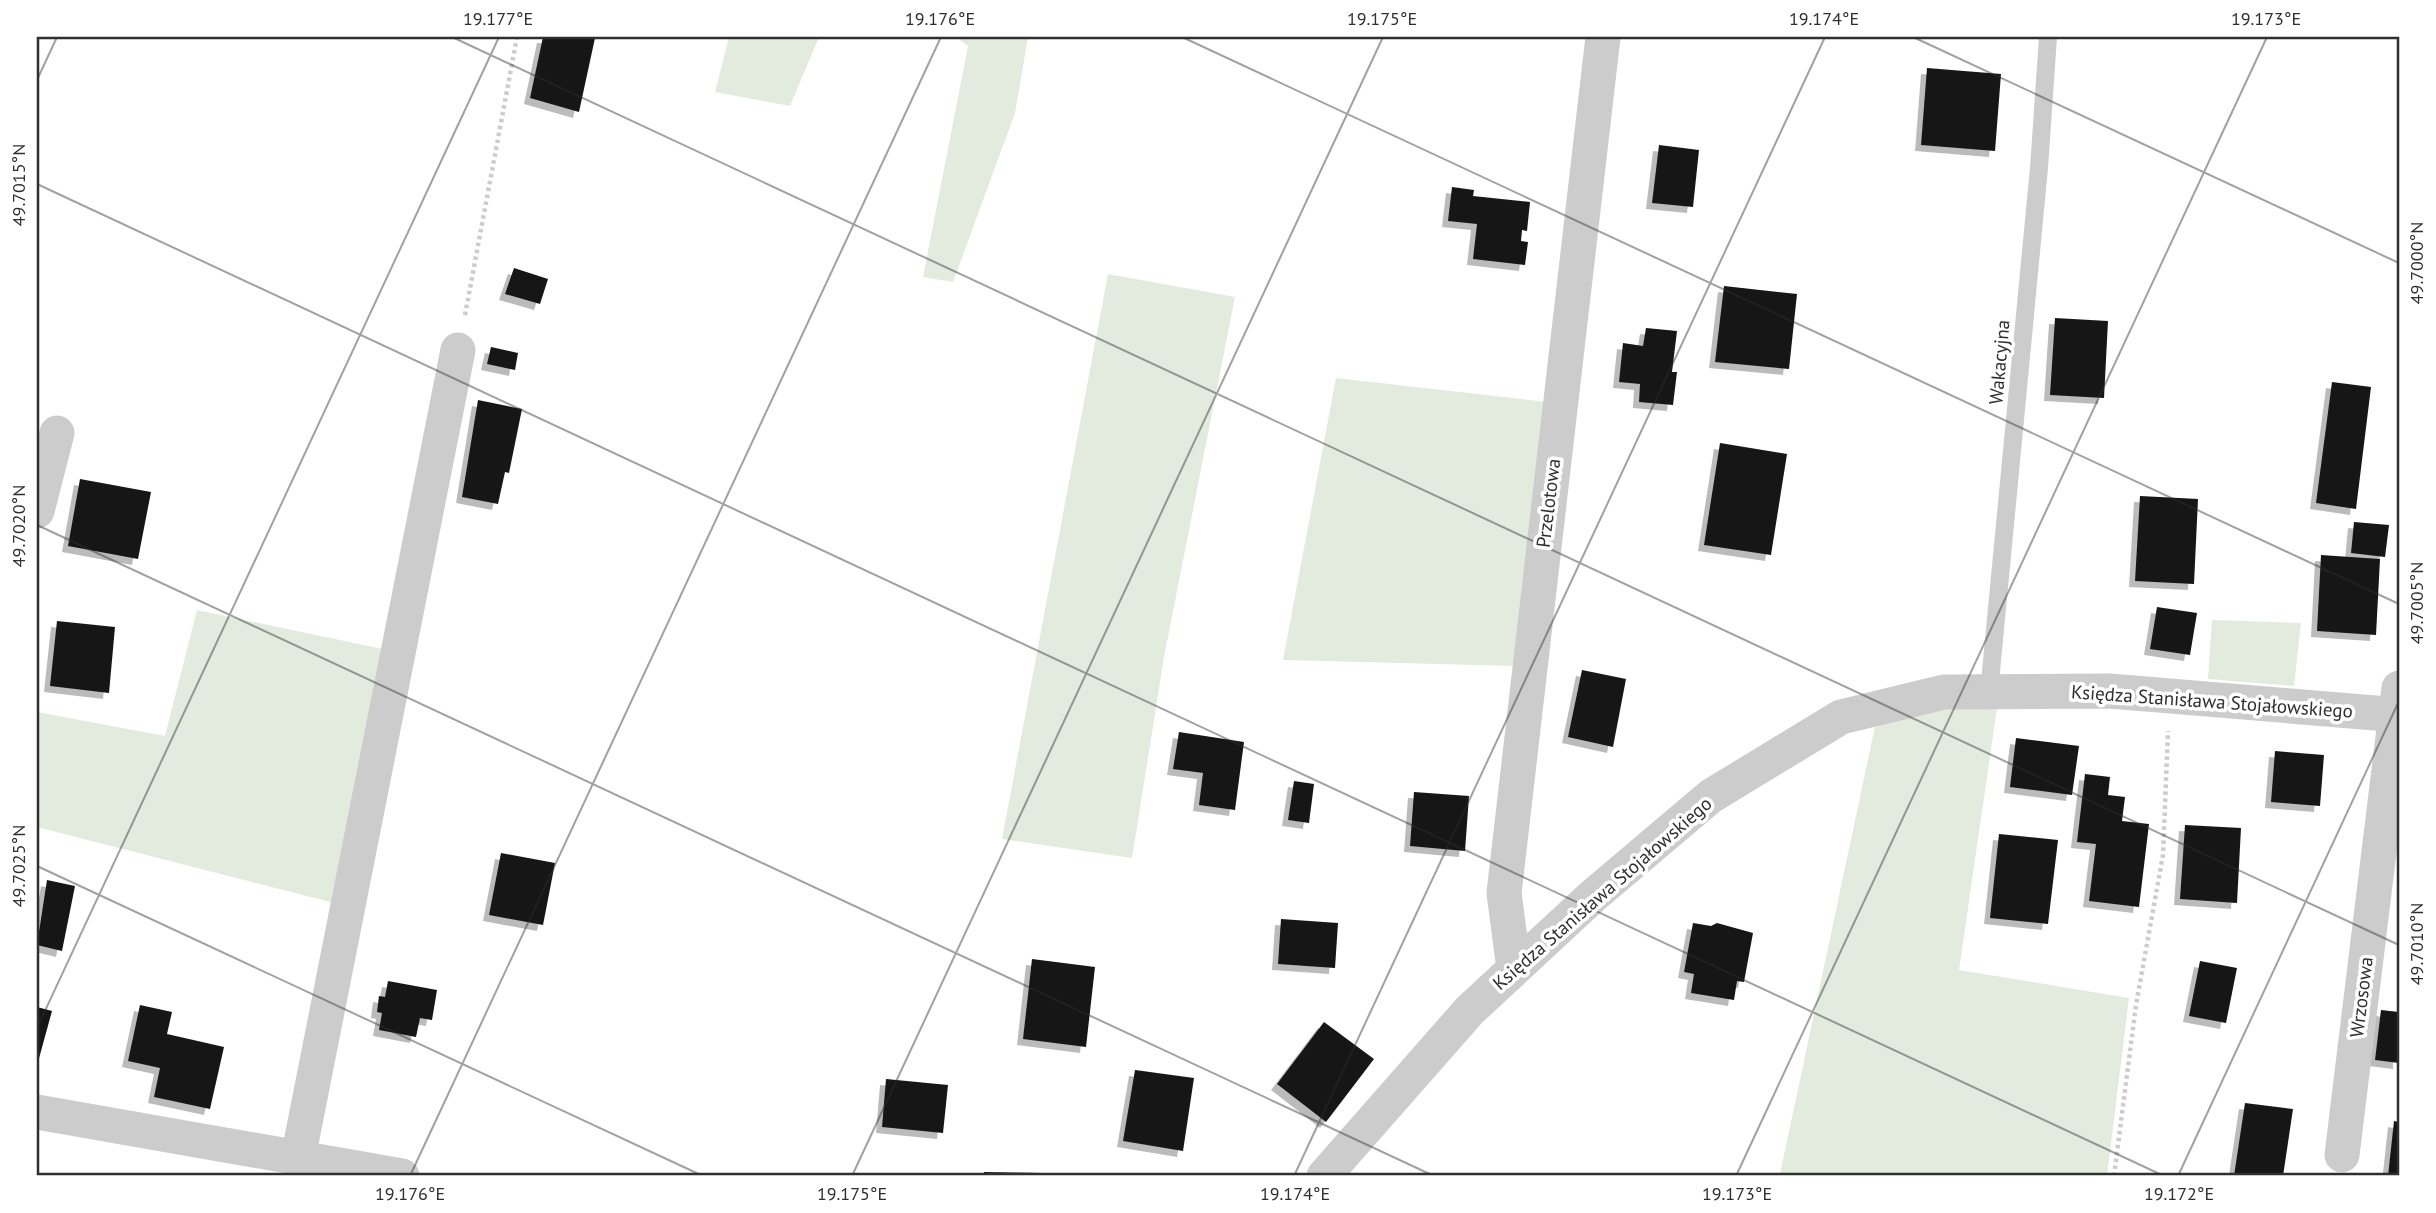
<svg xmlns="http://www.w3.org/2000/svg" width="2436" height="1213" font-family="'PT Sans',sans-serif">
<defs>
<filter id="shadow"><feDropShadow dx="-6" dy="6" stdDeviation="0" flood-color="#0004"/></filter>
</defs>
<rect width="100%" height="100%" fill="#fff"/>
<path fill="#e2ebde" d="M729,37H819L790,106L715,92Z
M956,37H1028L1015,113L953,282L923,277L968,46Z
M1108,274L1235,297L1164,657L1132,858L1002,839Z
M1336,378L1547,402L1516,666L1283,660Z
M197,610L392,651L338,904L37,827V712L165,736Z
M2212,620L2301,623L2294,686L2208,679Z
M1933,704L1997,708L1959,970L2129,998L2107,1176L1780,1174L1877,717Z"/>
<path fill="#161616" filter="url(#shadow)" d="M543,37L595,38L579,112L530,98Z
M1927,68L2001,74L1995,151L1921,145Z
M1659,145L1699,150L1693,207L1652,203Z
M1452,187L1474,190L1473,196L1530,202L1527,231L1522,230L1521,241L1528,242L1525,265L1473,259L1477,224L1448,221Z
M514,268L548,279L540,304L505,294Z
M1724,286L1797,294L1789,369L1715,362Z
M2055,318L2108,321L2104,398L2050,395Z
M1646,328L1677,331L1672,372H1677L1673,405L1639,402L1640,384L1619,382L1623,343L1643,346Z
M491,347L518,353L515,370L487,364Z
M2332,382L2371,387L2356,509L2316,503Z
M478,400L522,409L509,473L505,472L498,504L462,497Z
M1720,443L1787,454L1771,555L1704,545Z
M80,479L151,492L138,559L68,546Z
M2140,496L2198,499L2194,584L2135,581Z
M2354,522L2389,525L2385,557L2351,553Z
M2321,555L2380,559L2376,635L2317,631Z
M2157,607L2197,613L2190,655L2150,649Z
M57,621L115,627L109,693L50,686Z
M1582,670L1626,679L1613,747L1568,737Z
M1179,732L1244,742L1235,810L1199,805L1203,773L1173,769Z
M2016,738L2079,746L2072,795L2010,787Z
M2275,751L2324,755L2320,806L2271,802Z
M2085,774L2110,777L2108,795L2125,797L2122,821L2149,824L2139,907L2089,901L2096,844L2077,842Z
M1294,781L1314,784L1309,823L1288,820Z
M1414,792L1469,796L1465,851L1410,846Z
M2185,825L2241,828L2237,903L2180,899Z
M1999,834L2058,840L2048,924L1990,918Z
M501,853L555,863L543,925L489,915Z
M47,880L75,886L62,951L37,945Z
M1281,919L1338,923L1335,968L1278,964Z
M1693,923L1711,926L1717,923L1753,933L1744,982L1737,981L1734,1000L1691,993L1694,974L1684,972Z
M1032,959L1095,967L1086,1047L1023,1039Z
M2200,961L2237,968L2226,1023L2189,1016Z
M388,981L437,990L432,1020L420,1018L416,1037L379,1030L382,1013L377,1012L379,996L385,997Z
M140,1005L172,1012L167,1034L224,1047L210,1109L154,1097L160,1068L128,1061Z
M37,1007L52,1011L38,1062H37Z
M2381,1010L2399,1012V1063L2375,1060Z
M1324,1022L1374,1059L1326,1122L1277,1084Z
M1135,1070L1194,1078L1183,1151L1123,1141Z
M886,1079L948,1085L943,1133L882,1127Z
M2245,1103L2293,1109L2283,1176H2234Z
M2394,1121L2399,1122V1176H2388Z
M984,1172L1041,1173V1176H984Z"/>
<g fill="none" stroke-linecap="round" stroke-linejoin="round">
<path stroke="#ccc" stroke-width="4.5" stroke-dasharray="3.5 3.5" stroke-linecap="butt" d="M465,315L517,37
M2114,1176L2136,1005L2163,855L2168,731"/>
<path stroke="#ccc" stroke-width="18" d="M1989,692L2039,168L2048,37"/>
<path stroke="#ccc" stroke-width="35" d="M37,511L57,433
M1514,969L1504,893L1603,37
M37,1112L402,1176
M2342,1155L2399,688
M298,1158L458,350
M1324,1176L1470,1010L1594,895L1711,796L1841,717L1944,692L2110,691L2399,715"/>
</g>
<path fill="none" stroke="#2f2f2f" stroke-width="2" stroke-opacity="0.45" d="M452,37L2399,945M1182,37L2399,604M1913,37L2399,263M37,80L57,37M37,184L2164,1176M37,525L1434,1176M37,866L703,1176M37,1028L499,37M410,1176L941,37M852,1176L1383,37M1294,1176L1825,37M1736,1176L2267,37M2178,1176L2399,701"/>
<g text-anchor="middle" stroke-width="7" stroke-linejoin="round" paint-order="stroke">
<g font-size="19" fill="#2f2f2f" stroke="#fff">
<text transform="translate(1999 362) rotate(-85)" y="7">Wakacyjna</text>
<text transform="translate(1548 503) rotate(-83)" y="7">Przelotowa</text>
<text transform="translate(2212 701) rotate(4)" y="7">Księdza Stanisława Stojałowskiego</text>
<text transform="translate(1602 893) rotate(-41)" y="7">Księdza Stanisława Stojałowskiego</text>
<text transform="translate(2361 997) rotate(-83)" y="7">Wrzosowa</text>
</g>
</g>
<rect width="2436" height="1213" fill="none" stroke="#ffffff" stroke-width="77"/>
<rect x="38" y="38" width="2360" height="1136" fill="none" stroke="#2f2f2f" stroke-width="2.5"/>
<g font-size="18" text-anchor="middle" fill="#2f2f2f">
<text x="498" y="25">19.177°E</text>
<text x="940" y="25">19.176°E</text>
<text x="1382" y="25">19.175°E</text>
<text x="1824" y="25">19.174°E</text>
<text x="2266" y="25">19.173°E</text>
<text transform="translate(19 185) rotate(-90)" y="6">49.7015°N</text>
<text transform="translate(2417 263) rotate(-90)" y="6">49.7000°N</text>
<text transform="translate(19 526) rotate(-90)" y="6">49.7020°N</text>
<text transform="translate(2417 603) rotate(-90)" y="6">49.7005°N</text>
<text transform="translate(19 866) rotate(-90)" y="6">49.7025°N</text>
<text transform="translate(2417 944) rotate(-90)" y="6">49.7010°N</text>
<text x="410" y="1200">19.176°E</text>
<text x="852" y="1200">19.175°E</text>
<text x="1295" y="1200">19.174°E</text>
<text x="1737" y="1200">19.173°E</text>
<text x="2179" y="1200">19.172°E</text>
</g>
</svg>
